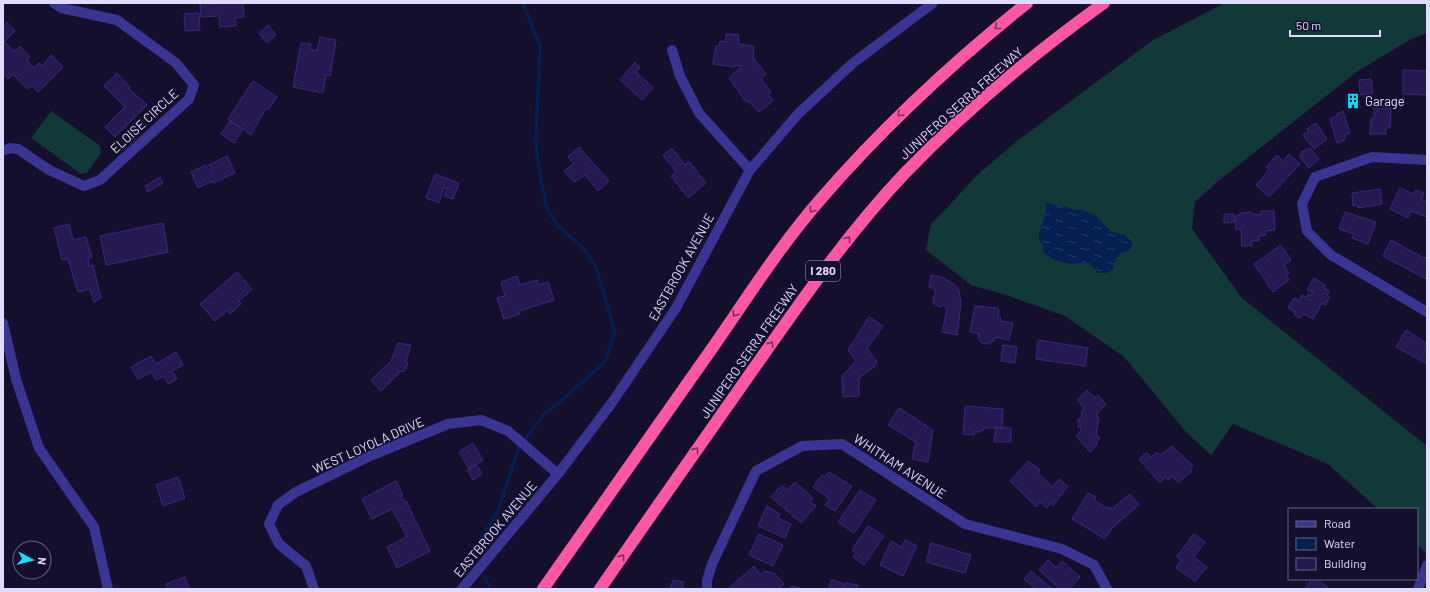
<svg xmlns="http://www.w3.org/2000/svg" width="1430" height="592" font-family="Barlow,sans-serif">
<defs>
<pattern id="water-ripples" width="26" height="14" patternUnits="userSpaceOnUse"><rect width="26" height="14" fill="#051f51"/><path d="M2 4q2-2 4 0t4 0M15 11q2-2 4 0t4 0" fill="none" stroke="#293f6b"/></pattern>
</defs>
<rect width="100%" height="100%" fill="#150f2e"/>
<path fill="#113938" d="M1225,3H1427V33L1411,39L1358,71L1217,182L1195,202L1192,229L1242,298L1427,446V554L1417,545V509H1378L1328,464L1233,424L1211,455L1187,433L1124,357L1065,316L1006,295L971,285L926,250L931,224L946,209L976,176L1017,141L1153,40Z
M51,111L100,146L101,153L87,173L81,174L31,138Z"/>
<path fill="url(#water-ripples)" d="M1046,203L1067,207L1075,210L1081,209L1096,216L1111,232L1125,235L1132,242C1131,254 1127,250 1120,254C1115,258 1114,264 1113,269L1107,273H1098L1089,263C1072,265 1055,264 1043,252V246L1038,237C1041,225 1047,215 1046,203Z"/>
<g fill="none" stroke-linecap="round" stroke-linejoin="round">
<path stroke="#051f51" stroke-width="3.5" d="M478,550L479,542L498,511L519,447L544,414L561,401L605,362L615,332L596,267L584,249L557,225L546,206L537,156L536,137L540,46L523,3
M485,577L490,589"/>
</g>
<path fill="#251951" stroke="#3b2880" d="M243,3L244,17L235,18L236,26L220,27L219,16L201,17L200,4Z
M199,13L200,30L185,31L184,14Z
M7,22L15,31L4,42L14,51L20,46L30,57L27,61L34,68L39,63L42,66L51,55L63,67L38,92L32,86L27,89L13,74L8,79L3,74V26Z
M268,25L276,35L267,43L259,33Z
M726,34L739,35L738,44L754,46L753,57L766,74L761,79L771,92L768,94L773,101L759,112L748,101L746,102L729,78L742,66L735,65V67L713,64L716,46H719L720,41L725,42Z
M320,37L336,40L330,76L326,75L323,93L293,87L301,43L311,44L310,49L317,51Z
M635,62L640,67L636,72L653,88L642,100L620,80Z
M1403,70L1427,71V95L1403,94Z
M117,73L130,87L128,88L147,105L115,137L105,127L125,107L104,86Z
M1371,79L1373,93L1360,95L1359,80Z
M253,81L277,97L268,110L266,108L251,135L228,119Z
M1358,93L1360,108L1347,110L1346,95Z
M1376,101H1379L1381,105H1391L1390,128H1386V134H1370L1371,118H1374V105Z
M1343,111L1350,133L1345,135V140L1337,143L1330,119L1337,116V114Z
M230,121L243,129L234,143L221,134Z
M1316,123L1327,139L1314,149L1303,135L1309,131L1307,129Z
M579,147L609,181L598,191L585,175L574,182L564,171L574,163L568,157Z
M672,148L685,165L689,161L706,183L688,198L671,176L676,172L663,155Z
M1310,148L1319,159L1309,168L1299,156L1302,154L1301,152Z
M1289,154L1300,164L1269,197L1256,185L1269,170L1266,167L1277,155L1283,161Z
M227,156L235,173L213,183L212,181L198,188L191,172L206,165L211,174L213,173L209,165Z
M435,174L459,183L453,199L444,196L447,188L444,187L439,203L426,198Z
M160,177L163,183L148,192L145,186Z
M1400,188L1413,194L1416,190L1424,193L1421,199L1427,202V217L1411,211L1408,218L1390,209Z
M1380,189L1382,204L1358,208V205L1353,206L1352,193Z
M1261,211H1274L1275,230L1266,231V235L1259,236V241H1251L1252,246H1242L1241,229H1236L1235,216L1240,215V213L1251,212L1252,214L1261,215Z
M1345,212L1376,222L1368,244L1352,238L1354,234L1339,229Z
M1224,214H1234V222L1224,223Z
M163,223L168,252L106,265L100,236Z
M69,224L73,240L86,237L92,257L88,258L89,266L93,265L101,298L94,302L90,289L78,292L68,259L62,260L54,228Z
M1391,240L1424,258L1427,257L1426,279L1383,256Z
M1281,245L1291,260L1284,265L1289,273L1286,275L1289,280L1273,292L1254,264Z
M237,272L252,289L239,301L241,304L230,314L227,311L215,321L200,304Z
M931,275L942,277L955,285L959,290L961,303L957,335L942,332L947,309L944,305L940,307L933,303V297L936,293L933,288H929Z
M517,276L520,285L537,280L539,285L548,282L554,300L519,311L520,314L504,319L497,298L505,296L501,282Z
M1314,278L1325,285L1323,287L1329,291L1327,295L1330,297L1325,305L1322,303L1313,319L1304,314L1300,318L1297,317L1294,314L1295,312L1288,308L1294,298L1299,301L1302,295L1306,297L1308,294L1311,296L1313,293L1307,290Z
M975,306L997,308L999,310L998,317L1001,318L1000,321L1013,323L1009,340L995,337L994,341L988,344L982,343L978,338L979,334L970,332Z
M869,317L883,326L867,349L877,361L874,367L859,378V396L843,397L842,376L856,361L848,350Z
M1406,330L1426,343L1427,364L1396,347Z
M1038,340L1088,348L1085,366L1036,359Z
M398,343L411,345L406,361L408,363L404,372L401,371L381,391L371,380L391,361Z
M1003,345L1017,347L1015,363L1001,361Z
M176,352L183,365L172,371L177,379L168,384L164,376L156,380L151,372L138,379L131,367L151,356L156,364Z
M1087,390L1095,398L1098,395L1106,405L1097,413V418H1099L1096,435L1100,438L1096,443L1097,445L1090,452L1076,436L1081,431V427H1078V419H1081L1082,411L1084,408L1077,400Z
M965,406L1003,409L1002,428H984V430H981L980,432H974V435L963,434Z
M899,408L933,430L928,462L912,459L916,442L888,425Z
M996,428H1011V442H994Z
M473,443L483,460L469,469L459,452Z
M1172,446L1193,466L1190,469L1192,471L1178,483L1172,476L1168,480L1165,477L1160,483L1139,459L1146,453L1151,457L1157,452L1160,455Z
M1028,461L1040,470L1038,473L1053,487L1059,479L1068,487L1053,505L1051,503L1047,508L1040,502L1036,507L1010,481Z
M476,464L482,474L473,480L467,470Z
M829,472L852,486L835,511L825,505L830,499L813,487L822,475L825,477Z
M178,477L185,498L163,506L156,485Z
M396,481L403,495H401L404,502L406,501L430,551L397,568L387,547L407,537L392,509L372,519L362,499Z
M795,482L813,498L810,501L816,506L801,523L771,497L782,485L787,490Z
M860,490L876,500L854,533L838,522Z
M1088,493L1096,497L1094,500L1107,508H1113L1130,494L1139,505L1112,528L1105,539L1072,519Z
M767,506L780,514L778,518L791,524L785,538L758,526Z
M868,526L884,536L864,565L853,557L856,553L852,550Z
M759,534L783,545L773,566L749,555Z
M1194,534L1205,542L1194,557L1207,567L1195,581L1176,568L1181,560L1177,556Z
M905,540L917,546L903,576L880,565L891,541L902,547Z
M931,543L971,555L965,573L926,562Z
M1048,560L1056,568L1062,561L1080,577L1069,589H1060L1039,570Z
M754,566L760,574L764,571L774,573L784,584L778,589H728Z
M1031,571L1052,589H1036L1024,579Z
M185,577L189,589H168L166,584Z
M1312,579H1317L1330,589H1305Z
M673,580L684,582L682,589H670Z
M831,580L843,583L841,589H829Z
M845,583L858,585L857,589H843Z
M791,586L804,589H791Z"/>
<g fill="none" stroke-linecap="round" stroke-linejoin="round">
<path stroke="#3a3592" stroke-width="10" d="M672,50L680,76L699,113L750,170
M3,151L10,148L18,149L49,170L84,186L100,180L189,99L194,85L176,63L117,20L61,8L54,3
M1427,160L1372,157L1315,177L1302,204L1307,231L1331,255L1427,312
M3,323L16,379L39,448L94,527L108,589
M314,589L306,566L279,544L269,524L278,505L296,492L370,456L448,424L481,420L508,431L558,474
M462,589L558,474L611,404L676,308L750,170L798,114L853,63L933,3
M707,589V581L712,564L756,471L802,446L842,444L965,524L1062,549L1094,565L1107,589
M1418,589L1427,565"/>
<path stroke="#ff57a4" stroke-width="12" d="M543,589C600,508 656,428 713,347C747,298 780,246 819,201C882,128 952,63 1027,3
M600,589C650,516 701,444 752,371C800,303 847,234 905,173C965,111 1033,54 1104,3"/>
</g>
<defs><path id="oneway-chevron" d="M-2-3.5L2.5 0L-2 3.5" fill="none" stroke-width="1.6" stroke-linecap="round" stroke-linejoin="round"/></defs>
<g stroke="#7e2f63">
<use href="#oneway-chevron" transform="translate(997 27) rotate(141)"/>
<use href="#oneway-chevron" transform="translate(900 114) rotate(136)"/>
<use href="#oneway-chevron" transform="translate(812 210) rotate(127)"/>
<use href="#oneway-chevron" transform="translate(848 239) rotate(-52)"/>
<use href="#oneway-chevron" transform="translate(735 314) rotate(125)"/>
<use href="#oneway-chevron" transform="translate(771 344) rotate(-55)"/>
<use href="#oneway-chevron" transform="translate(696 450) rotate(-55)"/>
<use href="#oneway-chevron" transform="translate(622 557) rotate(-55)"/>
</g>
<defs>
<symbol id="building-bare" viewBox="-9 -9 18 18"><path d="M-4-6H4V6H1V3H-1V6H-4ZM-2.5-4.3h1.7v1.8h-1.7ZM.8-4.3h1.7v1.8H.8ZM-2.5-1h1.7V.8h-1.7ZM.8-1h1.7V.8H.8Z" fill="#08e1ff" stroke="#150f2e" stroke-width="2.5" paint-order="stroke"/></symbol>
</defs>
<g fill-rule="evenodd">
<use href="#building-bare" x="1342" y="90" width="22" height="22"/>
</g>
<g text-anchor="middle" stroke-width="3" stroke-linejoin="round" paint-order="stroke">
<rect fill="#150f2e" stroke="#a49ec0" stroke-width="1" x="806" y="261" width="34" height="20" rx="3"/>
<g font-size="12" font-weight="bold" fill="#e1dcff">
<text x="823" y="275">I 280</text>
</g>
<g font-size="13" fill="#e1dcff" stroke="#150f2e" text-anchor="start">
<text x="1365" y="106">Garage</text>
</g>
<g font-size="13" fill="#e1dcff" stroke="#150f2e">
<text transform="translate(961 103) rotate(-42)" y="5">JUNIPERO SERRA FREEWAY</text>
<text transform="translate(144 121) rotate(-43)" y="5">ELOISE CIRCLE</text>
<text transform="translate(681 267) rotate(-61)" y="5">EASTBROOK AVENUE</text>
<text transform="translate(749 351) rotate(-55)" y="5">JUNIPERO SERRA FREEWAY</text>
<text transform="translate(368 445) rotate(-24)" y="5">WEST LOYOLA DRIVE</text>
<text transform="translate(900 466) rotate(33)" y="5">WHITHAM AVENUE</text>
<text transform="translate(495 529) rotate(-50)" y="5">EASTBROOK AVENUE</text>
</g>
</g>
<rect width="1430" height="592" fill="none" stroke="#e1dcff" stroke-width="8"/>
<rect x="1288" y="508" width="130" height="72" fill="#150f2e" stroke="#676182"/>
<rect x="1296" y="521" width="20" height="6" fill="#3a3592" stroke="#676182"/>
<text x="1324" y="528" font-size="12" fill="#e1dcff">Road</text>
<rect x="1296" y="538" width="20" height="12" fill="url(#water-ripples)" stroke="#676182"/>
<text x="1324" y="548" font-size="12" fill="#e1dcff">Water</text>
<rect x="1296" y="558" width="20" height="12" fill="#251951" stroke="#676182"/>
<text x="1324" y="568" font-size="12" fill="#e1dcff">Building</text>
<g transform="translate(32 560) rotate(97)"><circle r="19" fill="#150f2e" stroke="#676182"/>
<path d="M0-3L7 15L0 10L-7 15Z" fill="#08e1ff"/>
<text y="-6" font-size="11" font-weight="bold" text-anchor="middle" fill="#e1dcff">N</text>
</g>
<path d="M1290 30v6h90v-6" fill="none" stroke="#e1dcff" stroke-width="2"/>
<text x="1296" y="30" font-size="12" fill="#e1dcff" stroke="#150f2e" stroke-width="3" paint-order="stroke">50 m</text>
</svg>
